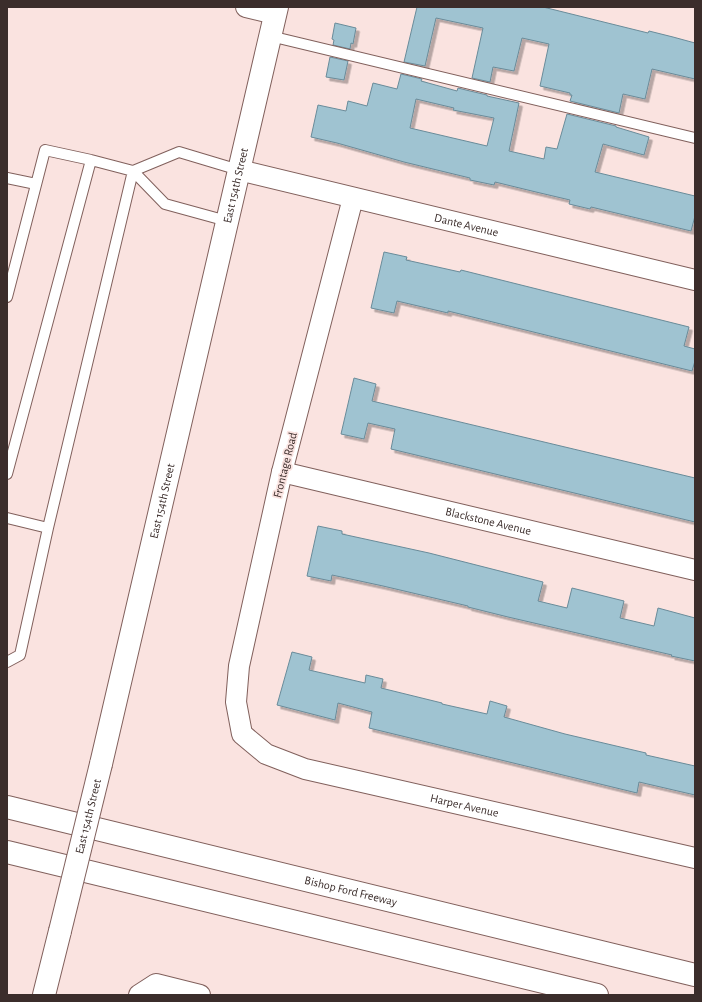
<svg xmlns="http://www.w3.org/2000/svg" width="702" height="1002" font-family="'Alegreya Sans',sans-serif">
<defs>
<filter id="shadow"><feDropShadow dx="3.5" dy="3.5" stdDeviation="0" flood-color="#0004"/></filter>
</defs>
<rect width="100%" height="100%" fill="#fae3e0"/>
<path fill="#9fc3d1" stroke="#698b99" fill-rule="evenodd" filter="url(#shadow)" d="M417,7H543L648,33L649,31L673,37L695,43V79L652,69L645,99L623,94L619,113L570,101L572,95H570V93L540,86L549,44L522,38L514,71L493,67L490,82L472,78L483,28L436,18L425,66L404,62Z
M335,23L356,28L353,44L351,43L350,49L333,45L334,40L332,39Z
M330,57L348,61L344,80L326,77Z
M401,74L422,79L421,81L457,91L458,88L470,91L487,95V96L519,103L509,151L544,159L546,147L557,149L567,114L616,126V127L649,137L644,155L603,144L595,172L695,196V216L691,231L591,207L590,209L569,204L570,200L536,192L495,182L494,185L470,180V178L404,162L337,143L311,137L318,105L346,111L348,101L367,106L373,83L397,89ZM416,99L454,108L453,110L494,118L487,146L410,128Z
M384,252L407,257L406,260L460,272L461,270L689,327L684,346L695,349V361L692,371L448,311V313L397,301L394,313L371,308Z
M354,378L376,384L372,401L695,478V522L391,449L395,429L368,423L364,439L341,434Z
M318,526L342,531V534L429,553L543,582L538,601L567,608L572,588L624,601L620,618L654,626L658,608L695,618V661L671,656L672,655L508,617L468,607V606L383,586L332,575L331,581L307,576Z
M292,652L312,657L309,670L365,683L366,675L383,679L381,688L442,703V704L487,714L490,701L507,706L504,717L565,734L646,753V755L695,766V795L639,782L637,793L369,728L372,712L338,703L335,720L277,705Z"/>
<g fill="none" stroke-linecap="round" stroke-linejoin="round">
<defs>
<path id="service" d="M270,36L695,138
M133,171L179,152L239,170
M7,178L36,184
M7,297L45,150L91,160L133,171L165,204L227,221
M7,474L91,160
M7,518L48,528
M7,662L20,655L48,528L133,171"/>
<g id="minor">
<path d="M246,7L275,14"/>
<path id="s1" d="M239,170L695,280"/>
<path id="s2" d="M353,198L282,472L239,666L236,702L242,734L266,754L305,769L695,858"/>
<path id="s3" d="M282,472L695,570"/>
<path d="M139,995L156,984L200,995"/>
</g>
<g id="tertiary">
<path id="s4" d="M101,764L277,7"/>
<path d="M44,995L60,931"/>
</g>
<g id="motorway">
<path id="s5" d="M7,807L695,975"/>
<path d="M7,852L597,995"/>
</g>
</defs>
<use href="#service" stroke="#81605c" stroke-width="12"/>
<use href="#minor" stroke="#81605c" stroke-width="22"/>
<use href="#tertiary" stroke="#81605c" stroke-width="24"/>
<use href="#motorway" stroke="#81605c" stroke-width="24"/>
<use href="#service" stroke="#fff" stroke-width="10"/>
<use href="#minor" stroke="#fff" stroke-width="20"/>
<use href="#tertiary" stroke="#fff" stroke-width="22"/>
<use href="#motorway" stroke="#fff" stroke-width="22"/>
<defs>
<g id="tertiary-bridge">
<path id="s6" d="M60,931L101,764"/>
</g>
</defs>
<use href="#tertiary-bridge" stroke="#81605c" stroke-width="24" stroke-linecap="butt"/>
<use href="#tertiary-bridge" stroke="#fff" stroke-width="22"/>
</g>
<g text-anchor="middle" stroke-width="3.5" stroke-linejoin="round" paint-order="stroke">
<g font-size="12" fill="#3b2d2b" stroke="#fae3e0">
<text dy="4" stroke="none"><textPath href="#s4" startOffset="594">East 154th Street</textPath></text>
<text dy="4" stroke="none"><textPath href="#s1" startOffset="234">Dante Avenue</textPath></text>
<text transform="translate(285 465) rotate(-76)" y="4">Frontage Road</text>
<text dy="4" stroke="none"><textPath href="#s4" startOffset="270">East 154th Street</textPath></text>
<text dy="4" stroke="none"><textPath href="#s3" startOffset="212">Blackstone Avenue</textPath></text>
<text dy="4" stroke="none"><textPath href="#s2" startOffset="787">Harper Avenue</textPath></text>
<text dy="4" stroke="none"><textPath href="#s6" startOffset="118">East 154th Street</textPath></text>
<text dy="4" stroke="none"><textPath href="#s5" startOffset="354">Bishop Ford Freeway</textPath></text>
</g>
</g>
<rect width="702" height="1002" fill="none" stroke="#3b2d2b" stroke-width="16"/>
</svg>
